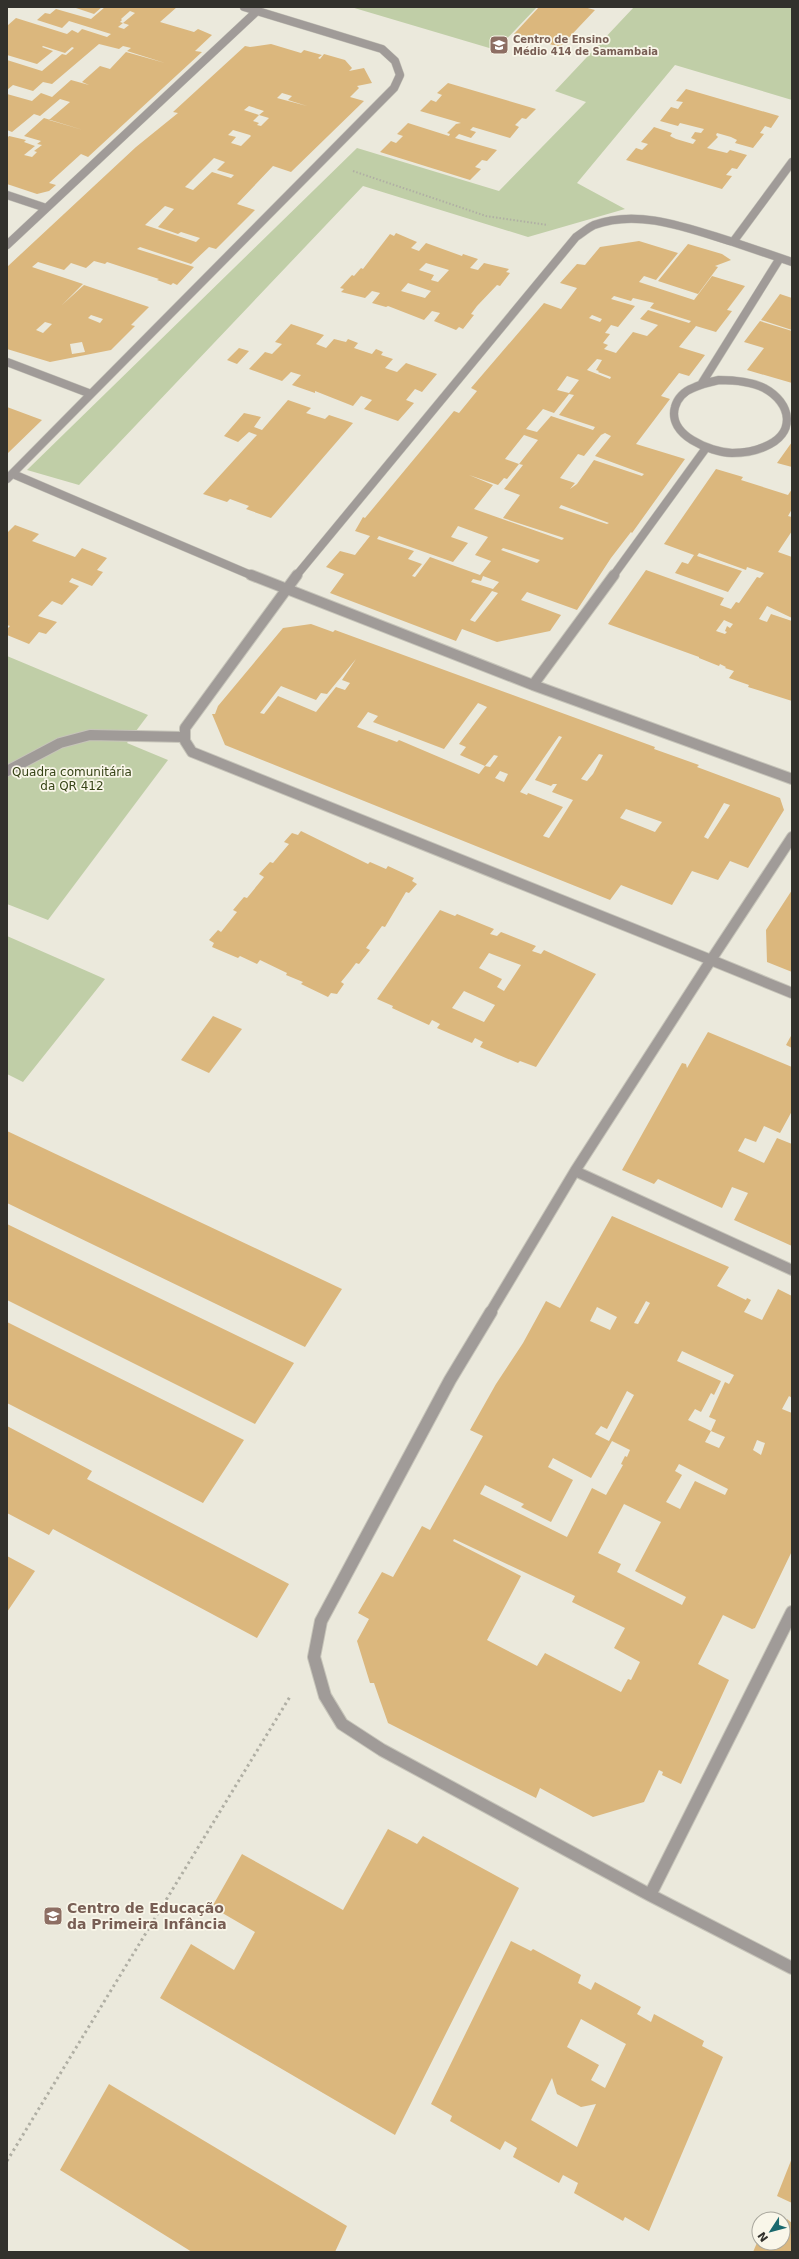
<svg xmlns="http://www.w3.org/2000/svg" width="799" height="2259" font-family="'DejaVu Sans',sans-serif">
<rect width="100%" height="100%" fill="#ebe9dc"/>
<path fill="#c0cea7" d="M351,7H537L496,50Z
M634,7H792V100L675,65L577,183L625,209L528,237L363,186L79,485L27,470L357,148L499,191L586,102L555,91Z
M7,656L148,715L127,743L168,760L48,920L7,904Z
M7,936L105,979L23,1082L7,1074Z"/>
<path fill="#dbb77d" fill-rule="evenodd" d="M73,7H102L94,14Z
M105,7H177L160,22L194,32L198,29L212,35L195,51L202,52L88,157L81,154L49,183L56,185L49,191L37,194L7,184V138L9,136L26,140L24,142L35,146L24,155L32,157L37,152L34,151L42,145L37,144L41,141L24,136L44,118L83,130L49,120L70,102L60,99L40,116L34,114L12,132L7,130V94L32,101L41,93L52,97L71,80L89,85L82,82L100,66L110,69L126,52L165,63L127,51L131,48L123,46L119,49L99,44L52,84L43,82L33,91L13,85L7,90V60L42,71L62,54L66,55L74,48L72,47L65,53L43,46L42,47L53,51L37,64L7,55V26L16,18L67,34L72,30L78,33L82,29L107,37L111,34L69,21L62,28L37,20L45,13L50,14L56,9L91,19ZM130,11L135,13L123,23L129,25L124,29L118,27L123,23L120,22L122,20L121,19Z
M539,7H584L595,10L560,47L514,34Z
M271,44L301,53L304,50L322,55L318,58L320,59L324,54L345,60L352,68L349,71L364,68L372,83L357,86L359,88L350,97L364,101L291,172L273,166L237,204L255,210L216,249L209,247L191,264L140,247L137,249L194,267L177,285L173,283L171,285L157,280L159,279L107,262L105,264L94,261L86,268L71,263L64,270L38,262L32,267L83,284L62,305L84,285L149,307L131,325L135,326L111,350L50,362L7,349V267L136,147L178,113L173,112L245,46L250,47ZM282,93L292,96L288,100L307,106L277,98ZM249,106L264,111L259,115L269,118L261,126L257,125L259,123L253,121L259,115L244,110ZM233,130L250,135L251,136L241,146L231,143L236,137L228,135ZM214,158L225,162L217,170L234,175L231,178L212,172L193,190L185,187ZM165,206L174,209L158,227L178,234L181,232L200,238L196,242L145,225ZM91,315L103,319L100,323L88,318ZM45,322L52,324L43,333L36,330ZM82,342L85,352L72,354L70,344Z
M448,83L536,109L526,119L522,118L515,125L519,127L510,138L473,127L470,130L476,132L471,138L459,134L455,138L497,150L487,161L482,160L475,167L481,169L470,180L380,152L391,141L396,143L403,136L397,134L408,123L449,136L450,134L447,133L456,124L461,123L420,111L431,100L436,102L442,95L437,93Z
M686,89L779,116L771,128L765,126L760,133L764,134L753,148L735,143L737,140L731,137L717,133L716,135L718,137L707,148L727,153L730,150L747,155L737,169L732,168L726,175L732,176L722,189L626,160L636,148L642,150L648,144L641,142L654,127L672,133L670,136L676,139L693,144L696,140L691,138L695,132L701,133L704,129L680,123L678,126L660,121L671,107L678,109L683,102L676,101Z
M396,233L417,242L411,248L419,251L426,243L462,256L463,254L478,259L470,268L478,270L484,263L509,269L506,272L510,273L500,286L497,285L477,306L471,314L474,315L463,329L459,327L456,330L434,321L440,313L432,311L424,320L388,306L386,307L372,303L380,293L372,291L365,298L341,292L344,289L340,288L352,275L354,276L361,268L363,269L390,234L394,236ZM426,263L449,270L438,282L431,280L434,275L419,270ZM408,283L431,291L425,298L401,291Z
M639,241L678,253L656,280L644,276L639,282L694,300L712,276L745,286L727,310L732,311L716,332L696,326L679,347L705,355L689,376L679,373L661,396L670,399L636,444L685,459L632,533L631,532L611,558L577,610L527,592L521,600L561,615L550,631L497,642L462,629L456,641L330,593L344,574L326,567L340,551L355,555L370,536L355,531L363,517L365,518L454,411L459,413L477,391L471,388L544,303L561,309L577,288L560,283L577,264L585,265L600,247ZM614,296L631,301L633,298L654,303L650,308L691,321L689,323L648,310L640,319L658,325L647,336L633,332L616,353L604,349L608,345L603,343L610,334L605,333L611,325L618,327L635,306L611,299ZM592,315L602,319L600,322L589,318ZM597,359L602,360L596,370L599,371L598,372L611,377L610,379L587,370ZM567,376L579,380L569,393L557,390ZM569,394L574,395L559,415L595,427L593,430L551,416L537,432L526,429L543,409L554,413ZM605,433L611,436L595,456L644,474L642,476L594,460L577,484L570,489L575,483L560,478L578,454L584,456L601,435ZM524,435L538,440L519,464L523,465L504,489L520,495L503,518L564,538L562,540L474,509L493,485L469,475L498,485L504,478L507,479L519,464L505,459ZM561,505L609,523L607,524L559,508ZM458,526L488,537L475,555L491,561L480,575L430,557L415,577L412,576L422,564L408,559L414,551L377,539L379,536L453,562L468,543L451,537ZM503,548L540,560L537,563L501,550ZM483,576L499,582L493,589L471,582L473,579L481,581ZM492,591L498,593L475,622L470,620Z
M688,244L722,254L731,260L715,266L718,267L698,294L658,281Z
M780,294L792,298V330L761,320Z
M760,321L792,331V383L747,370L764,348L744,342Z
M291,324L324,335L316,344L326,348L334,339L346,342L348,339L358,343L354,348L372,354L376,349L383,352L381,355L393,359L385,368L397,372L406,363L437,374L422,392L415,389L406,400L414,403L398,421L364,409L372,400L361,396L353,406L315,391V393L292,385L301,375L291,372L282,381L249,369L265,352L272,354L282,344L275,342Z
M239,348L249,351L237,364L227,360Z
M288,400L311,408L306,413L325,419L329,415L353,423L271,518L246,509L249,506L230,499L227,502L203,494L257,435L249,432L238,442L224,436L244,413L261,417L254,427L262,430Z
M7,407L42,420L7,454Z
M792,442V467L777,463Z
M716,469L743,477L741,480L788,495L792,489V509L788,516L792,517V531L778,552L792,557V618L767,606L759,619L767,622L771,614L792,621V701L748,687L749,685L729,678L734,671L725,668L726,667L720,664L719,666L699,658V657L608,624L646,570L724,598L720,605L731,609L736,602L739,603L757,577L760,578L764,573L747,567L746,570L699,553L697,556L742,571L728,592L675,573L682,562L688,564L694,555L664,544ZM724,620L733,624L730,628L727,626L725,631L727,632L725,634L716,631Z
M15,525L39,534L32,541L75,557L82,548L107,558L97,570L103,572L92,586L72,578L69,582L79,586L62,605L52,601L38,616L57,622L46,634L39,632L29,644L7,635V629L10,626L7,625V533Z
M311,624L333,632L335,630L655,747L654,749L699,765L697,767L780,798L784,810L748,868L730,861L718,880L692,871L672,905L621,885L610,900L225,745L212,714H215L218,706L283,628ZM356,659L342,680L350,683L345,690L336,687L316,712L278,696L264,714L260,713L281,686L316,700L321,693L327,694ZM478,703L487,707L459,744L466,747L460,755L485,766L479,774L399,740L397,742L357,727L368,712L378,716L373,722L444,749ZM559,736L562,737L535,780L551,786L553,784H557L552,792L573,800L549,838L543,836L563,807L528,793L527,795L520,792ZM599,754L603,755L593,774L587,781L581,779ZM494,755L498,756L490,767L485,766ZM500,771L508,774L504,782L495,778ZM724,803L730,805L708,839L704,837ZM626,809L662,822L655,832L620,818Z
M301,831L368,864L370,862L386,869L388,866L414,878L412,881L417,884L409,893L406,892L385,927L382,926L366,948L370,950L359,964L356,963L350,971L341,982L344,984L337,994L331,993L328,997L301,984L303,982L286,975L287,973L260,960L257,964L240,956L238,958L212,947L214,943L209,940L218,930L221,932L237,912L233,910L244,897L247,898L264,877L259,874L270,862L273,863L289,844L284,842L292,833L298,835Z
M792,890V972L767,962L766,930Z
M440,910L455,916L457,914L494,929L490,934L497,936L501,932L536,946L532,951L541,954L544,950L596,974L536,1067L520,1061L518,1063L480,1047L483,1042L475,1038L472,1043L437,1028L440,1024L432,1020L429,1025L392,1008L393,1006L377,999ZM489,953L521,965L504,991L497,987L502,979L479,968ZM464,991L495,1005L484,1022L452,1008Z
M213,1016L242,1029L209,1073L181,1060Z
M708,1032L792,1067V1111L780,1133L764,1126L756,1142L745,1138L738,1151L764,1163L777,1138L792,1144V1246L734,1220L748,1193L732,1187L722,1208L658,1179L654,1184L622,1170L682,1063L686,1064L687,1068Z
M792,1034V1048L786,1045Z
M7,1131L342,1289L305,1347L7,1203Z
M612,1216L729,1267L717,1286L746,1300L747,1298L751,1300L744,1312L762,1320L778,1289L792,1296V1398L789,1396L782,1409L792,1413V1551L755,1628L752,1629L723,1615L698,1664L729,1680L681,1784L662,1775L663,1772L659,1770L644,1802L593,1817L540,1788L536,1798L388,1723L374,1683H370L357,1641L369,1619L358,1613L382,1572L393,1577L422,1526L430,1530L483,1436L470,1430L496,1384L523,1343L546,1301L560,1308ZM646,1301L650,1303L638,1324L634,1323ZM597,1307L617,1317L610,1330L590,1321ZM682,1351L734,1375L729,1384L725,1382L709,1417L716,1420L711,1431L725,1437L719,1448L705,1442L711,1431L688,1420L695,1409L701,1412L711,1393L714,1395L721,1381L677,1361ZM627,1391L634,1395L609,1441L595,1434L601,1426L607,1429ZM757,1440L765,1443L761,1455L753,1450ZM612,1441L630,1450L627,1457L625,1456L621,1464L623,1465L606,1495L592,1488L567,1537L480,1494L485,1485L524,1504L521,1507L551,1522L573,1480L548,1467L553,1458L591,1478ZM679,1464L728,1489L725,1495L695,1481L680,1509L666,1502L682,1475L675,1471ZM624,1504L661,1522L635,1571L686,1597L682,1605L617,1572L621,1564L598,1553ZM454,1539L575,1596L572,1602L625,1628L614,1648L640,1662L631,1680L628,1679L621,1692L545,1653L537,1666L487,1640L521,1576L453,1541Z
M7,1224L151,1294L294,1363L255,1424L7,1300Z
M7,1322L244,1440L203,1503L7,1403Z
M7,1426L92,1471L87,1479L289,1584L257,1638L53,1529L49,1535L7,1513Z
M7,1556L35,1571L7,1612Z
M388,1829L417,1844L423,1836L519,1888L395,2135L160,1998L191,1944L234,1970L255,1932L212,1907L242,1854L343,1910Z
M511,1941L531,1951L533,1949L581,1975L578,1983L591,1990L595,1982L641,2007L637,2014L651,2022L654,2014L704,2041L702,2046L723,2057L649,2231L625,2217L623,2221L574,2193L578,2183L563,2175L559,2183L513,2157L517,2148L505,2141L500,2150L450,2121L452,2116L431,2104ZM581,2019L626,2044L605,2088L591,2080L599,2065L567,2047ZM552,2078L557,2094L581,2107L596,2104L577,2147L531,2120Z
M109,2084L347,2226L335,2252H192L60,2170Z
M792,2158V2203L777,2196Z
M787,2219L792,2223V2252H753L759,2238V2243H783V2230Z"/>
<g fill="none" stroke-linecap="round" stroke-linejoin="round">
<defs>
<path id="minor-far2" d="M7,195L46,208
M733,242L792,262
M7,245L257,11
M7,362L91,394L7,479
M719,380C734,380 750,381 764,388C792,403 797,434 764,447C755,451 742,453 732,453C710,452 667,435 675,407C677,399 684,391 693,388C701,384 710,382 719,380Z
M702,383L780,258
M91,394L394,88L400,75L395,61L382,49L244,7
M13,474L253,576
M296,576L576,237C582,233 588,228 594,225C639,208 690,229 733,242L792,162
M613,576L706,448"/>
<path id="minor-far1" d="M251,575L533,685L792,779
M297,575L185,728V741L192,752L711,960L575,1171L490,1313
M533,685L614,575
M7,771L60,743L90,735L183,737
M792,837L711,960L792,993
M575,1171L792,1270"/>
<path id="minor" d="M491,1312L450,1380L321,1621L314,1657L325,1696L342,1724L382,1750L650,1895L792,1968
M650,1895L792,1612"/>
</defs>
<use href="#minor-far2" stroke="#c6c4b9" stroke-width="9"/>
<use href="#minor-far1" stroke="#c6c4b9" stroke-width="12"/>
<use href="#minor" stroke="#c6c4b9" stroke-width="14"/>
<path stroke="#b0afa4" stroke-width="2" stroke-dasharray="1.5 2" stroke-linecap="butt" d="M353,171L486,216L548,225"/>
<path stroke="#b0afa4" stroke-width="3" stroke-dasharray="2.5 3.5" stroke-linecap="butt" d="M7,2161L291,1695"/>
<use href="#minor-far2" stroke="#a09b98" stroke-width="8"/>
<use href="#minor-far1" stroke="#a09b98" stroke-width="10"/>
<use href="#minor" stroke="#a09b98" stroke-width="12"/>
</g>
<defs>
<symbol id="school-square" viewBox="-11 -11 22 22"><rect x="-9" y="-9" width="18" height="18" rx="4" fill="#8d6e63" stroke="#f9f6e9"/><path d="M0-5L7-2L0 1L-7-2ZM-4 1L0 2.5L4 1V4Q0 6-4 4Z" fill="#fff"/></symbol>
</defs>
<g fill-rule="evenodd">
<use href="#school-square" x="488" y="34" width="22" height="22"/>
<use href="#school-square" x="42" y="1905" width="22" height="22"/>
</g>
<g text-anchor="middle" stroke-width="3.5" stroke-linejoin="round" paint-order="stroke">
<g font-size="10" font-weight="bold" fill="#785e54" stroke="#f9f6e9" text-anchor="start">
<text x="513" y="43">Centro de Ensino<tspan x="513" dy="12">Médio 414 de Samambaia</tspan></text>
</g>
<g font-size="12" fill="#364316" stroke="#f9f6e9">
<text x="72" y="776">Quadra comunitária<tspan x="72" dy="14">da QR 412</tspan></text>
</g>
<g font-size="14" font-weight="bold" fill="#785e54" stroke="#f9f6e9" text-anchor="start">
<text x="67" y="1913">Centro de Educação<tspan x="67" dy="16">da Primeira Infância</tspan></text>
</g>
</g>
<rect width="799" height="2259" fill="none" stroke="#32312c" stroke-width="16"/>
<g transform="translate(771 2231) rotate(234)"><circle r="19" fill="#f9f6e9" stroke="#a9a79d"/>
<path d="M0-3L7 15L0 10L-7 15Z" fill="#1a686d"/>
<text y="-6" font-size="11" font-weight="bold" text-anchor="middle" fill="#32312c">N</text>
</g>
</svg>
